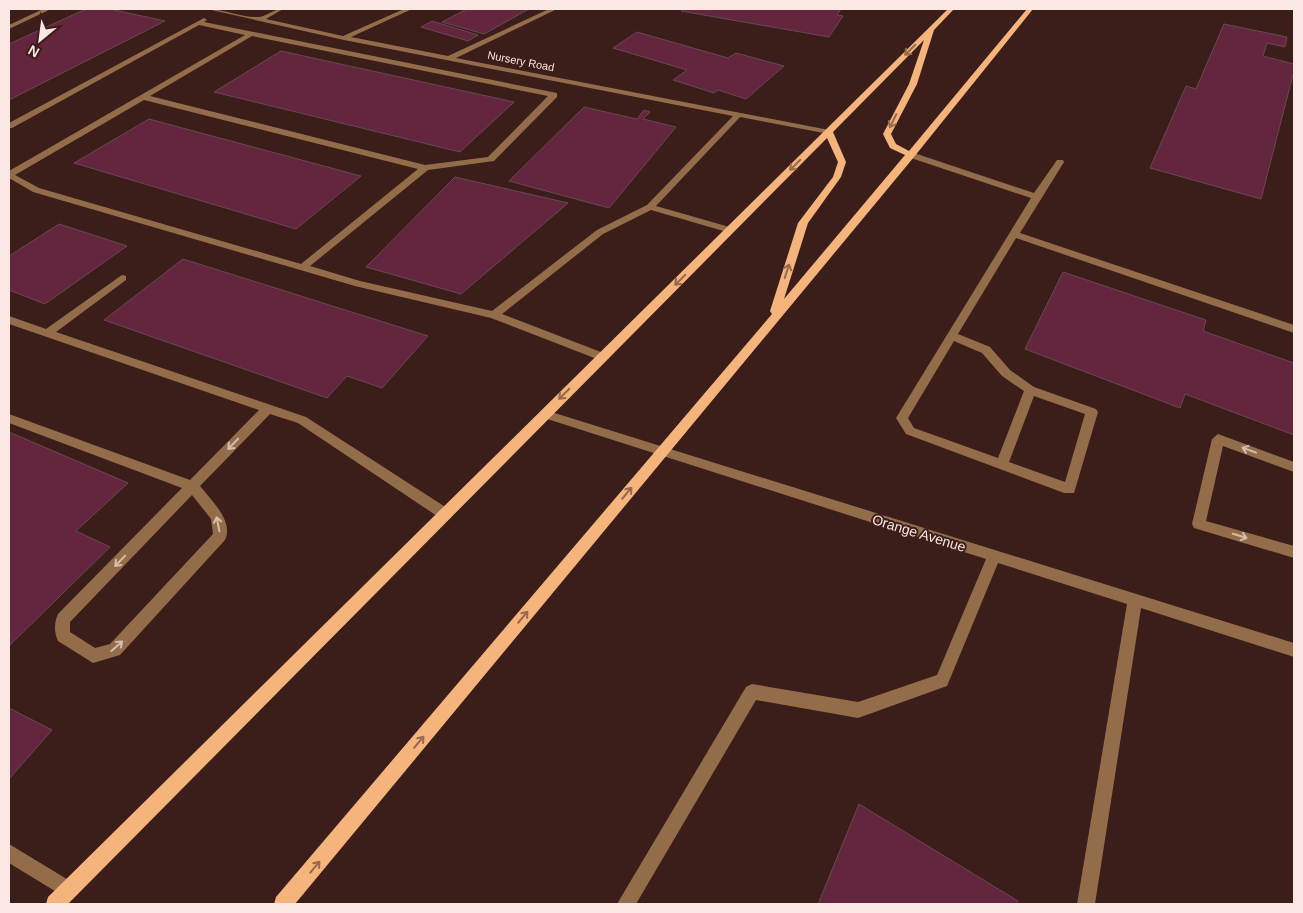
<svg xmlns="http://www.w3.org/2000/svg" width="1303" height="913" font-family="Arial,sans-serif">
<rect width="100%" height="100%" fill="#3b1e1a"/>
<path fill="#63263e" stroke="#684852" d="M86,9H110L165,21L9,100V44Z
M467,9H529L484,34L442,22Z
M683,9H841L837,15L843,16L829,37L681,11Z
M432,21L478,35L468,41L421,27Z
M1224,24L1287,37L1285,47L1267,43L1263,56L1294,64V71L1261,199L1150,168L1186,86L1196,89Z
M637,32L728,58L736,53L784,66L746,99L718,90L714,93L673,80L687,70L613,48Z
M281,51L514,102L460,152L214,92Z
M584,107L637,119L644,110L650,112L643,119L676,127L609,208L509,181Z
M149,119L361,176L296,229L74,163Z
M455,177L568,203L461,294L366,267Z
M59,224L127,246L45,304L9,290V256Z
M183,259L428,336L382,388L347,376L327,398L104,320Z
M1063,272L1206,320L1203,331L1294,363V435L1185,394L1180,408L1025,349Z
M9,432L128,483L76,531L110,547L9,646Z
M9,708L52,730L9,779Z
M859,804L1018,901L1017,904H818Z"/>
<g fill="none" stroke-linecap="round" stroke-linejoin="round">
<path fill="#936c4a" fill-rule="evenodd" d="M43,9H51L9,29V25Z
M207,9C224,9 242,18 258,17C266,17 273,9 283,9L266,19L343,36L404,9H412L351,37L448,56L549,9H557L456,58L829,130L833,132L829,134L740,117L656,206L733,228V232H727L651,210L603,234L502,314L606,354L608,357L602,361L491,318L355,286L33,192L9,178V171L245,35L199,25L12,128H9V123L204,18L207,20L204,22L557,93V97L494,161L428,170L310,266L360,281L492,311L597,230L647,205L733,116L344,40ZM252,36L548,96L488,157L425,165L150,96ZM144,100L418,169L301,264L39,188L15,175Z
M911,152L1034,193L1057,160H1063L1064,162L1020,233L1294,325V333L1016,238L958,334L990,347L1010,370L1034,387L1096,409L1098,412L1074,493H1064L906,434L896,418L1031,198L908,157V153ZM954,341L982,353L1002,376L1024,391L998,458L914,428L908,418ZM1034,396L1085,414L1065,482L1009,462Z
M122,275L126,276V280L56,332L306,417L450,510L452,514L450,518L445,520L440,518L298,423L270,414L200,486C211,500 234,521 225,540L120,655L93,663L58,641C54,633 54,622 58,614L182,488L9,423V414L190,480L259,410L9,324V316L46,329ZM192,495L211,519L213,534L110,644L95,648L70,632V622Z
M545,410L1294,643V657L1141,608L1095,904H1077L1127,604L998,563L947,686L858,718L756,700L636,904H617L746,687L752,684L858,702L937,675L986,559L541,417L539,414Z
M1218,434L1294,462V472L1223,446L1206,521L1294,546V558L1194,528L1192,524L1212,439Z
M9,844L75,884L78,890L75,896L69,899L63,896L9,863Z"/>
<path fill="#f4b47c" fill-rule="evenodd" d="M948,9H954L934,30L917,84L891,134L896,144L909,151L1027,9H1033L914,157L295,904H274L276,897L772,314L770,311L798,223L833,177L838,162L827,138L68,904H46L48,897ZM924,40L909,84L883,134L890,148L905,155L784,299L808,223L841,177L846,162L833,132Z"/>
</g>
<defs><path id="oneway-shaft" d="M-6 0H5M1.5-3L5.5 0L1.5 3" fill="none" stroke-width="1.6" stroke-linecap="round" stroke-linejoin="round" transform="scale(1.25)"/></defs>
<g stroke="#98694b">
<use href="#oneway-shaft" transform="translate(910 50) rotate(135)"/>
<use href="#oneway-shaft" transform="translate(893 121) rotate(116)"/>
<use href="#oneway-shaft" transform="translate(795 165) rotate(135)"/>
<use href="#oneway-shaft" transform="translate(787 271) rotate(-72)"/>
<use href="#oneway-shaft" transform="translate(680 280) rotate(135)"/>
<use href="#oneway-shaft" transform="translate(564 394) rotate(135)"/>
<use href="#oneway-shaft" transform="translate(627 493) rotate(-50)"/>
<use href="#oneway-shaft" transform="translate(523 617) rotate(-50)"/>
<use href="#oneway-shaft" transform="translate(419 742) rotate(-50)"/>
<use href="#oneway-shaft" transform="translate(315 867) rotate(-50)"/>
</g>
<g stroke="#d7bcad">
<use href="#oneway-shaft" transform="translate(233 444) rotate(134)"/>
<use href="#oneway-shaft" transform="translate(1249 450) rotate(-160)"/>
<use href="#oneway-shaft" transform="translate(218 524) rotate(-101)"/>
<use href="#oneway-shaft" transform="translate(1240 536) rotate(17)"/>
<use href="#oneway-shaft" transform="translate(120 561) rotate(134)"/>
<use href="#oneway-shaft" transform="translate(117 646) rotate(-41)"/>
</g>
<g text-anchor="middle" stroke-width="4" stroke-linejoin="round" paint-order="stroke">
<g font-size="11" fill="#fbe7e3" stroke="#3b1e1a">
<text transform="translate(521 61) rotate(11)" y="4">Nursery Road</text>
</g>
<g font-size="14" fill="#fbe7e3" stroke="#3b1e1a">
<text transform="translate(919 533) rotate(17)" y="5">Orange Avenue</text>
</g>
</g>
<rect width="1303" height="913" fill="none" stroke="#fbe7e3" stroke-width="20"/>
<g transform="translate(40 40) rotate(209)" stroke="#3b1e1a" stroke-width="4" paint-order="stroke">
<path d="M0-4L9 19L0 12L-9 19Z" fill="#fbe7e3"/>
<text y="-8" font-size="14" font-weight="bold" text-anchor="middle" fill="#fbe7e3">N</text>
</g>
</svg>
